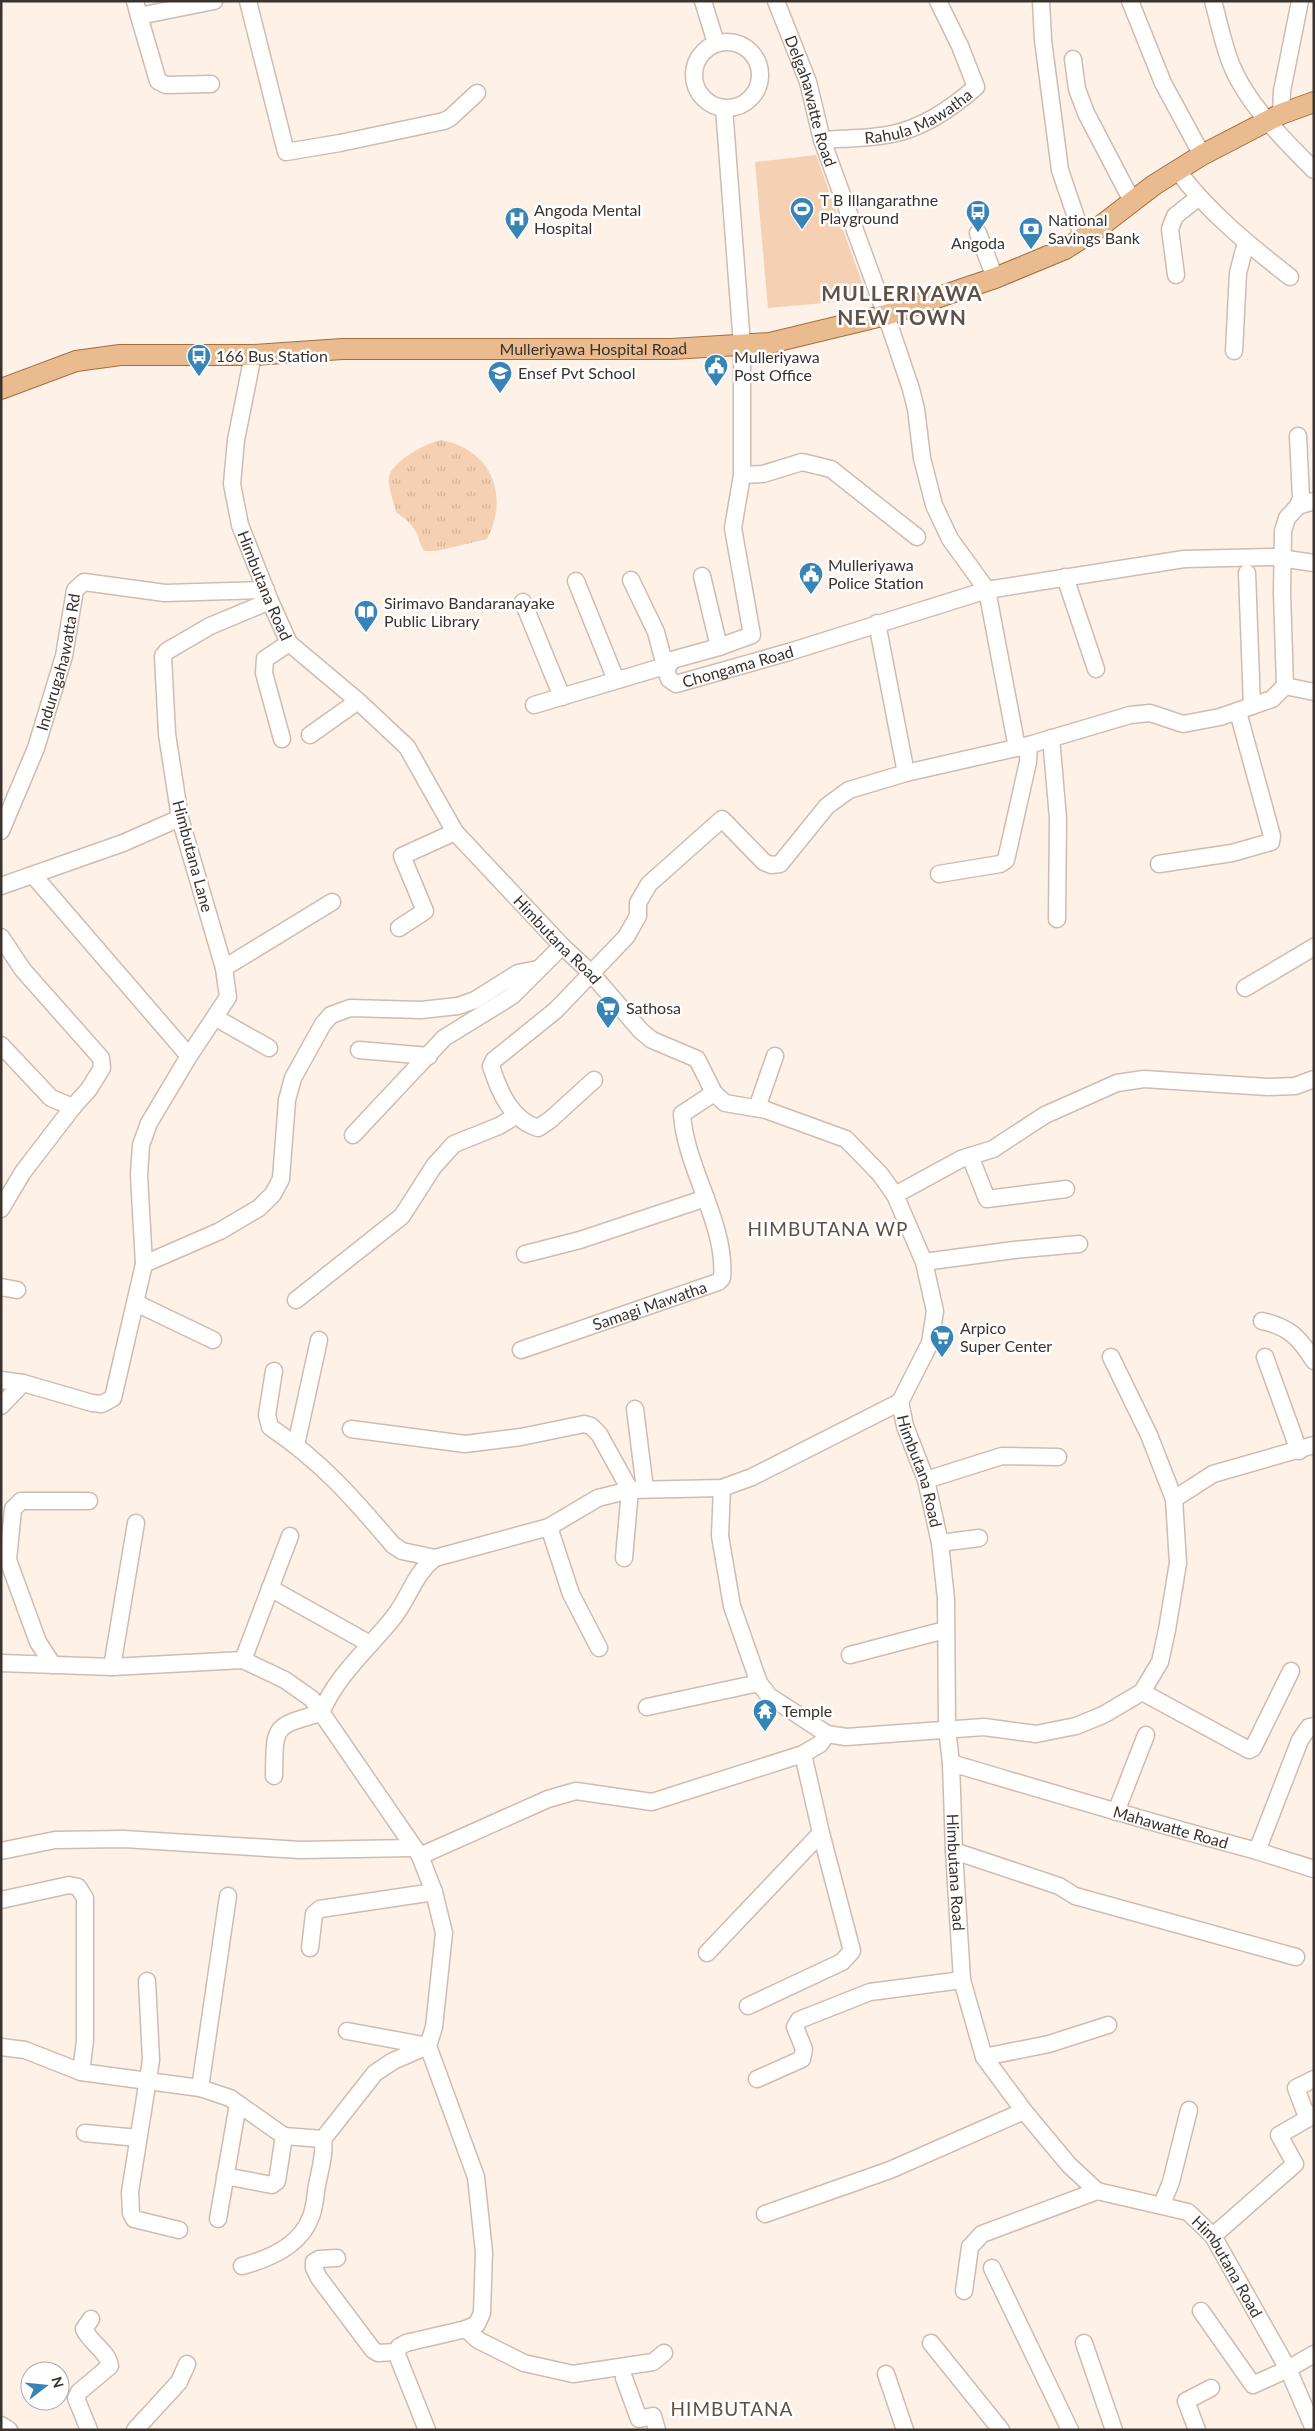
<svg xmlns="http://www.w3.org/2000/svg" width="1315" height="2431" font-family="Lato,sans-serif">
<defs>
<pattern id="grass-tufts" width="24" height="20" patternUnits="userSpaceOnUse" patternTransform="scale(1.25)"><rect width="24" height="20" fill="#f6d0b2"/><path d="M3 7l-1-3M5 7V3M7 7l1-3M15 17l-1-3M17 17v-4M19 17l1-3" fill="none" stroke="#d4b399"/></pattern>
</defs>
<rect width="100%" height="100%" fill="#fdf1e8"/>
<path fill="url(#grass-tufts)" d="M441,440C491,449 510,495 487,539L436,551H425C419,545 420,540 416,532C411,523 404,518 396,512C394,502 387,486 389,477C392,461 426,443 441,440Z"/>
<path fill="#f6d0b2" d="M816,155L868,299L768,308L755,162Z"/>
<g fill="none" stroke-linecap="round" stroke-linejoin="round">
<defs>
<g id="minor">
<path d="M135,1L139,16L214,1"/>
<path d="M248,1L286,152L340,143L444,121L450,118L477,93"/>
<path d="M703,1L716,43"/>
<path id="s1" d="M776,1L808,82L822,140L886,315L911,389L916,409L922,458L934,505L950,539L987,590L1017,748"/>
<path d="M1041,1L1043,40L1060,170L1083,238"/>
<path d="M1130,1L1163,83L1202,155"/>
<path d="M1213,1C1219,22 1223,44 1231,64C1247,104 1284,140 1314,170"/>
<path d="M139,16L158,81L166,85L211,84"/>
<circle cx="727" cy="75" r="33"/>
<path d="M1073,59L1077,89L1086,113L1132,201"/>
<path id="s2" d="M724,108L742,345V475L733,528L752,635L719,647L672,660L666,670L669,679L676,684L789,652L987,590L1184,559L1274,557L1314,563"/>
<path d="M1281,114L1282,91L1300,1"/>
<path id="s3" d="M822,140C844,138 869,139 892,134C923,128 952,108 976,87L960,46L938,1"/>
<path d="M1177,170C1208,212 1249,245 1290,277"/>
<path d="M978,233L995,278"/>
<path d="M1176,275L1170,229L1175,216L1199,197"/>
<path d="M1234,351L1238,273L1246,242"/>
<path id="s4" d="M253,355L236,440L232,484L240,525L270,601L289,643L358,701L407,747L455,832L562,946L590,972L641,1031L652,1040L697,1059L714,1093L725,1103L766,1110L846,1139L880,1174L895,1195L924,1262L935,1311L930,1343L900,1402L905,1426L926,1480L940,1543L946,1599L947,1728L951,1763L954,1851L962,1980L984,2057L1024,2111L1069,2165L1097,2191L1188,2212L1213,2236L1288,2369L1314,2429"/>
<path d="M1298,436L1301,498L1298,506"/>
<path d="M742,475L763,474L802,462L831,469L917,537"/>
<path d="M1247,573L1252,706"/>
<path d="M702,576L719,647"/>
<path d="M1065,577L1096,669"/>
<path d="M631,580L656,632L665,666"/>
<path d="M576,581L616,680"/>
<path d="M523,602L562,697"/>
<path d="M877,623L906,773"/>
<path d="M1285,686L1314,692"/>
<path d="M534,705L665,666L672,660"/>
<path d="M310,735L358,701"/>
<path d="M1051,738L1058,818L1057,919"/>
<path d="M282,739L264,673L265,659L289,643"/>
<path id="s5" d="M1,831L36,748L64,656L75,590L84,582L165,593L266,590"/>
<path d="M1159,864L1232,853L1271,842L1272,836L1238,712"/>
<path d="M939,874L1000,864L1006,860L1028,762L1029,745"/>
<path d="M33,875L189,1056"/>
<path d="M1,886L123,843L180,818"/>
<path d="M399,928L425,911L402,856L455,832"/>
<path d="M1,937L23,970L101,1058L102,1068L89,1089L73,1107L23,1172L1,1209"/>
<path d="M224,968L332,902"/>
<path d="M1245,988L1314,947"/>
<path d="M216,1018L269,1048"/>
<path d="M1,1045L51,1098L73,1107"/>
<path d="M359,1050L429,1056"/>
<path d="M594,1080L550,1120L538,1128C511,1120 499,1091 491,1066L494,1060L556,1010L626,937L638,916V903L649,884L722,819L764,862L771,865L780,864L827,806L849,790L906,773L1029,745L1130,715L1150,713L1183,724L1220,717L1272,699L1285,686L1282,593L1283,531L1287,518L1298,506L1314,501"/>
<path d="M757,1108L775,1056"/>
<path d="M353,1135L444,1038L512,996L562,946"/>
<path d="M970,1156L987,1199L1066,1189"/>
<path d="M895,1195L961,1159L993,1149L1045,1115L1117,1083L1144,1079L1268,1087L1295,1086L1314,1079"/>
<path d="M525,1254L580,1240L706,1198"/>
<path d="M924,1262L1014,1250L1079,1244"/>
<path d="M144,1264L220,1231L259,1208L273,1194L281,1179L287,1100L293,1078L323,1024L331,1015L350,1008L421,1010L458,1006L475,1000L518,973L538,969"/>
<path d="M1,1287L17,1290"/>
<path d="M296,1300L402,1216L434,1166L454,1144L499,1126L517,1115"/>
<path d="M136,1303L213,1340"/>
<path d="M1262,1321C1289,1327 1299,1337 1314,1361"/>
<path id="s6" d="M521,1350L718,1282L722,1278C727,1225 685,1167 682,1114L714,1093"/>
<path d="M1265,1357L1299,1451"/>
<path d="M274,1371L267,1415L270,1427C321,1461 353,1498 393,1545L402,1551L435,1558"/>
<path d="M1,1380L23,1383L92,1403L102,1404L113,1398L144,1264L139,1175L141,1145L149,1123L189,1056L228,997L224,968L180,818L167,734L163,656L167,651L210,626L270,601"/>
<path d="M1,1406L23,1383"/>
<path d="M635,1409L645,1489"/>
<path d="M351,1429L465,1444L521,1437L584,1424L591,1426L599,1434L630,1490L624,1558"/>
<path d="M296,1445L319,1340"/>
<path d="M926,1480L1002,1456L1058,1457"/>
<path d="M722,1488L720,1536L732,1606L759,1683L769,1696L827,1734"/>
<path d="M1174,1499L1213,1474L1314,1445"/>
<path d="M549,1527L571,1594L599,1648"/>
<path d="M940,1543L979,1538"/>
<path d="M270,1588L370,1644"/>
<path d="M850,1655L945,1630"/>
<path d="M243,1660L290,1536"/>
<path d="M1,1663L112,1667L243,1660L285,1680L312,1699L420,1856L434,1892L444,1933L434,2027L428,2046L476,2177L484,2252L482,2313L477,2324L466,2329L406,2343L399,2347L396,2352L427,2430"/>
<path d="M53,1665L38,1642L8,1560L13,1509L21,1501H89"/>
<path d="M112,1667L136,1523"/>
<path d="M1142,1692L1249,1750L1253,1748L1291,1671"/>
<path d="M647,1707L759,1683"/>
<path d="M321,1713C336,1676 369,1648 393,1618C410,1597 413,1575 435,1558L549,1527L598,1498L630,1490L722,1488L752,1477L900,1402"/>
<path id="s7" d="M951,1763C1053,1793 1155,1824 1257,1851L1300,1740L1309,1727L1314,1726"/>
<path d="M274,1776C275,1725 272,1727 321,1713"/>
<path d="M1116,1812L1146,1735"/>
<path d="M1,1851L55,1840L124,1839L300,1850L412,1848"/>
<path d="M954,1851L1059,1886L1075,1896L1296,1957"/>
<path d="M1257,1851L1314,1869"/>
<path d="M420,1856L548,1799L576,1791L652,1802L803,1754L820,1744L827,1734L846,1737L984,1727L1036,1734L1076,1726L1103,1715L1142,1692L1160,1662L1167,1630L1178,1563L1174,1499L1149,1435L1111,1357"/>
<path d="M1,1900L69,1885L78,1887L85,1898V2041L81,2072"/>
<path d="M310,1948L314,1914L320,1909L434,1892"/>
<path d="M707,1953L821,1833"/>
<path d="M147,1981L151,2060L130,2192L131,2213L134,2219L179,2230"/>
<path d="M748,2006L842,1962L852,1951L821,1833L803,1754"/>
<path d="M347,2031L428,2046"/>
<path d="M1,2047L25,2050L81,2072L200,2088L230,2098L284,2136L323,2139L375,2073L393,2061L428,2046"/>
<path d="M984,2057L1049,2044L1108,2025"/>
<path d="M757,2079L802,2059L804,2049L795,2027L799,2020L870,1992L962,1980"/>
<path d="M200,2088L228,1896"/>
<path d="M1313,2116L1305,2112L1296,2088L1314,2079"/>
<path d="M85,2133L138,2138"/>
<path d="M225,2176L272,2185L277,2181L284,2136"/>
<path d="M1162,2204L1171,2182L1189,2110"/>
<path d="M765,2214L890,2170L1024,2111"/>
<path d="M218,2219L238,2104"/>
<path d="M1213,2236L1295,2164L1279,2135L1314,2115"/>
<path d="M337,2258L319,2259L314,2262V2268L319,2278L373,2350L378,2353L396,2352"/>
<path d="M242,2266C269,2259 299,2246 310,2219C315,2209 315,2196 317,2185C320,2170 325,2154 323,2139"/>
<path d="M992,2268L1070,2430"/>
<path d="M964,2291L970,2247L982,2234L1097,2191"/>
<path d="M1201,2311L1253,2385L1288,2369L1314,2354"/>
<path d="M466,2329L478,2340L524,2363L573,2374L653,2362L664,2353"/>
<path d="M931,2343L1001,2430"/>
<path d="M1084,2343L1114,2430"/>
<path d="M886,2374L905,2430"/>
<path d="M624,2378L639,2419L653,2416L657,2430"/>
<path d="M1,2425L9,2430"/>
<path d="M89,2430L76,2398L79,2392L110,2366C108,2351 90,2343 84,2329L91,2319"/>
<path d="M135,2430L179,2382L187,2364"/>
<path d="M1197,2430L1186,2401L1211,2388"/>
</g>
<g id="major">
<path id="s8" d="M1,389L76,361L120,355H253L342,349H672L770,343L886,315L995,278L1065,249L1098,228L1154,185L1202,155L1281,114L1314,102"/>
</g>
</defs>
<use href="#minor" stroke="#cfbcae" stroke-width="19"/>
<use href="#major" stroke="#a36e3b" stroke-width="22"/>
<use href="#minor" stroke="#fff" stroke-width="16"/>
<use href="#major" stroke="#eabb8e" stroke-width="20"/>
</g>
<defs>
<symbol id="stadium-pin" viewBox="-11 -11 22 30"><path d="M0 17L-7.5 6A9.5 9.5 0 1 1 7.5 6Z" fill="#3784b7" stroke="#fff"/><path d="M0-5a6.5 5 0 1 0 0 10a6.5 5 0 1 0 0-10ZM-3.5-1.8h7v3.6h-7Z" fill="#fff"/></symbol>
<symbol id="bus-pin" viewBox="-11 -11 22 30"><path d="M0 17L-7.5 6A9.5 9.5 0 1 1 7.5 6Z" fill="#3784b7" stroke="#fff"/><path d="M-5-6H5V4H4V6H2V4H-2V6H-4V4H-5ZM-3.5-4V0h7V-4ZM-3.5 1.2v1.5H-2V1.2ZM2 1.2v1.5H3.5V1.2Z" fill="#fff"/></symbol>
<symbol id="hospital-pin" viewBox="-11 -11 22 30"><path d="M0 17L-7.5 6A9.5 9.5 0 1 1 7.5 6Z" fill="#3784b7" stroke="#fff"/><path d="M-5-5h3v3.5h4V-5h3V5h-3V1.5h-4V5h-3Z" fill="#fff"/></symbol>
<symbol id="bank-pin" viewBox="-11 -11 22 30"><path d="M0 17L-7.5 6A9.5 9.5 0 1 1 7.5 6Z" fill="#3784b7" stroke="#fff"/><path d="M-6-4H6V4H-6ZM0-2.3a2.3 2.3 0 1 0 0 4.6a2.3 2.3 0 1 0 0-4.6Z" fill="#fff"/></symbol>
<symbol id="civic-pin" viewBox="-11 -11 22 30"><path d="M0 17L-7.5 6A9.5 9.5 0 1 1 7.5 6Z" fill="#3784b7" stroke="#fff"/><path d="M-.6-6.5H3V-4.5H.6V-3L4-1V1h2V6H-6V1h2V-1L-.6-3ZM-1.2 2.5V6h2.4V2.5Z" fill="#fff"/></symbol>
<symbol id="school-pin" viewBox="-11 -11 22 30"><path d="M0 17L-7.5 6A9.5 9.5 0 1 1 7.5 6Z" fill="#3784b7" stroke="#fff"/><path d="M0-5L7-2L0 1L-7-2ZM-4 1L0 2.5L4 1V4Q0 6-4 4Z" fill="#fff"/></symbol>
<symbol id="library-pin" viewBox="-11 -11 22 30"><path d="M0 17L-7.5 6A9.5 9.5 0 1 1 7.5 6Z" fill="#3784b7" stroke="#fff"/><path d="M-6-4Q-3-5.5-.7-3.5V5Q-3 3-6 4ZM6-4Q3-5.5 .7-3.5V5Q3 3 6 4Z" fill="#fff"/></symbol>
<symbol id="supermarket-pin" viewBox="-11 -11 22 30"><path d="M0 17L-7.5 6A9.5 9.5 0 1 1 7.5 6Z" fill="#3784b7" stroke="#fff"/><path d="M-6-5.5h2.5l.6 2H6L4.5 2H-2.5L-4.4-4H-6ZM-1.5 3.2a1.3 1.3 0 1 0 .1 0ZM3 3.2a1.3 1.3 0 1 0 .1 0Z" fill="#fff"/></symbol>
<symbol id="temple-pin" viewBox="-11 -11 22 30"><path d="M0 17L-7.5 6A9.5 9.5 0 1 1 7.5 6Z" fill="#3784b7" stroke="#fff"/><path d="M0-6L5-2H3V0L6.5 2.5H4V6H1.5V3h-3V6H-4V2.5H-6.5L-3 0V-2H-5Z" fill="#fff"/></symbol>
</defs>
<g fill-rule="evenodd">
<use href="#stadium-pin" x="788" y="195" width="28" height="38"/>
<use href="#bus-pin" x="964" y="198" width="28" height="38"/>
<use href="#hospital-pin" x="503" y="205" width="28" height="38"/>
<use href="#bank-pin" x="1017" y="215" width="28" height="38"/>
<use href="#bus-pin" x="185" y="342" width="28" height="38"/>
<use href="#civic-pin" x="702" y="352" width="28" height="38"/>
<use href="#school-pin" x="486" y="359" width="28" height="38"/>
<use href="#civic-pin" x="797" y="560" width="28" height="38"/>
<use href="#library-pin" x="352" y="598" width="28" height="38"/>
<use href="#supermarket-pin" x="594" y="994" width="28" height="38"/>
<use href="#supermarket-pin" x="928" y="1323" width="28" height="38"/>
<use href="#temple-pin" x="751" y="1697" width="28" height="38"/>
</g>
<g text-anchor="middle" stroke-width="5" stroke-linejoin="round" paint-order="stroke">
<g font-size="16" fill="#3a332d" stroke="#fff">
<text dy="6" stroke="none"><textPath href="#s1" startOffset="106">Delgahawatte Road</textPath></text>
<text dy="6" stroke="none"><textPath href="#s3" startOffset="101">Rahula Mawatha</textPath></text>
<text dy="6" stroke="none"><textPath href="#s8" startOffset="598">Mulleriyawa Hospital Road</textPath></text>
<text dy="6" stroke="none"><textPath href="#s4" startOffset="238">Himbutana Road</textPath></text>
<text dy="6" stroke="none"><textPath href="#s5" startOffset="179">Indurugahawatta Rd</textPath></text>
<text dy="6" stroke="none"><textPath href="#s2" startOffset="708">Chongama Road</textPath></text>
<text transform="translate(193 856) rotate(75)" y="6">Himbutana Lane</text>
<text dy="6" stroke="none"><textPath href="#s4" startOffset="704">Himbutana Road</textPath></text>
<text dy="6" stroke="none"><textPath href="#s6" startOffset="136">Samagi Mawatha</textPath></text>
<text dy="6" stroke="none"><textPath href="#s4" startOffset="1439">Himbutana Road</textPath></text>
<text dy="6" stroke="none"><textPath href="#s7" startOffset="229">Mahawatte Road</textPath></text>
<text dy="6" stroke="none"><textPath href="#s4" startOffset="1844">Himbutana Road</textPath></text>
<text dy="6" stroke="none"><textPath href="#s4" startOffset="2369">Himbutana Road</textPath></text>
</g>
<g font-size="16" fill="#3a332d" stroke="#fff" text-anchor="start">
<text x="820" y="206">T B Illangarathne<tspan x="820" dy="18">Playground</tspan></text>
<text x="534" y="216">Angoda Mental<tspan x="534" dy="18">Hospital</tspan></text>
<text x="1048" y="226">National<tspan x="1048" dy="18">Savings Bank</tspan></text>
<text x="978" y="249" text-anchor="middle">Angoda</text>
<text x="216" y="362">166 Bus Station</text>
<text x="734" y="363">Mulleriyawa<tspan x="734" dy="18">Post Office</tspan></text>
<text x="518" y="379">Ensef Pvt School</text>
<text x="828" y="571">Mulleriyawa<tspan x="828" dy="18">Police Station</tspan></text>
<text x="384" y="609">Sirimavo Bandaranayake<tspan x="384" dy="18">Public Library</tspan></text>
<text x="626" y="1014">Sathosa</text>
<text x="960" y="1334">Arpico<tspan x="960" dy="18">Super Center</tspan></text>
<text x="782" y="1717">Temple</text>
</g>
<g font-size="19" letter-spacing="1" fill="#615145" stroke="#fff">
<text x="828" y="1236">HIMBUTANA WP</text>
<text x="732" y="2416">HIMBUTANA</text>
</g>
<g font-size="21" font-weight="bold" letter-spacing="1" fill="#615145" stroke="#fff">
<text x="902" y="301">MULLERIYAWA<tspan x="902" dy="24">NEW TOWN</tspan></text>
</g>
</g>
<rect width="1315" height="2431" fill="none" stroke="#3a332d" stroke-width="5"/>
<g transform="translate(45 2386) rotate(74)"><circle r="24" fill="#ffffff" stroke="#b0adab"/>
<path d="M0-4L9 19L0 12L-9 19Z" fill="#3784b7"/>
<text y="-8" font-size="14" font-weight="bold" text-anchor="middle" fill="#3a332d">N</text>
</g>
</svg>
